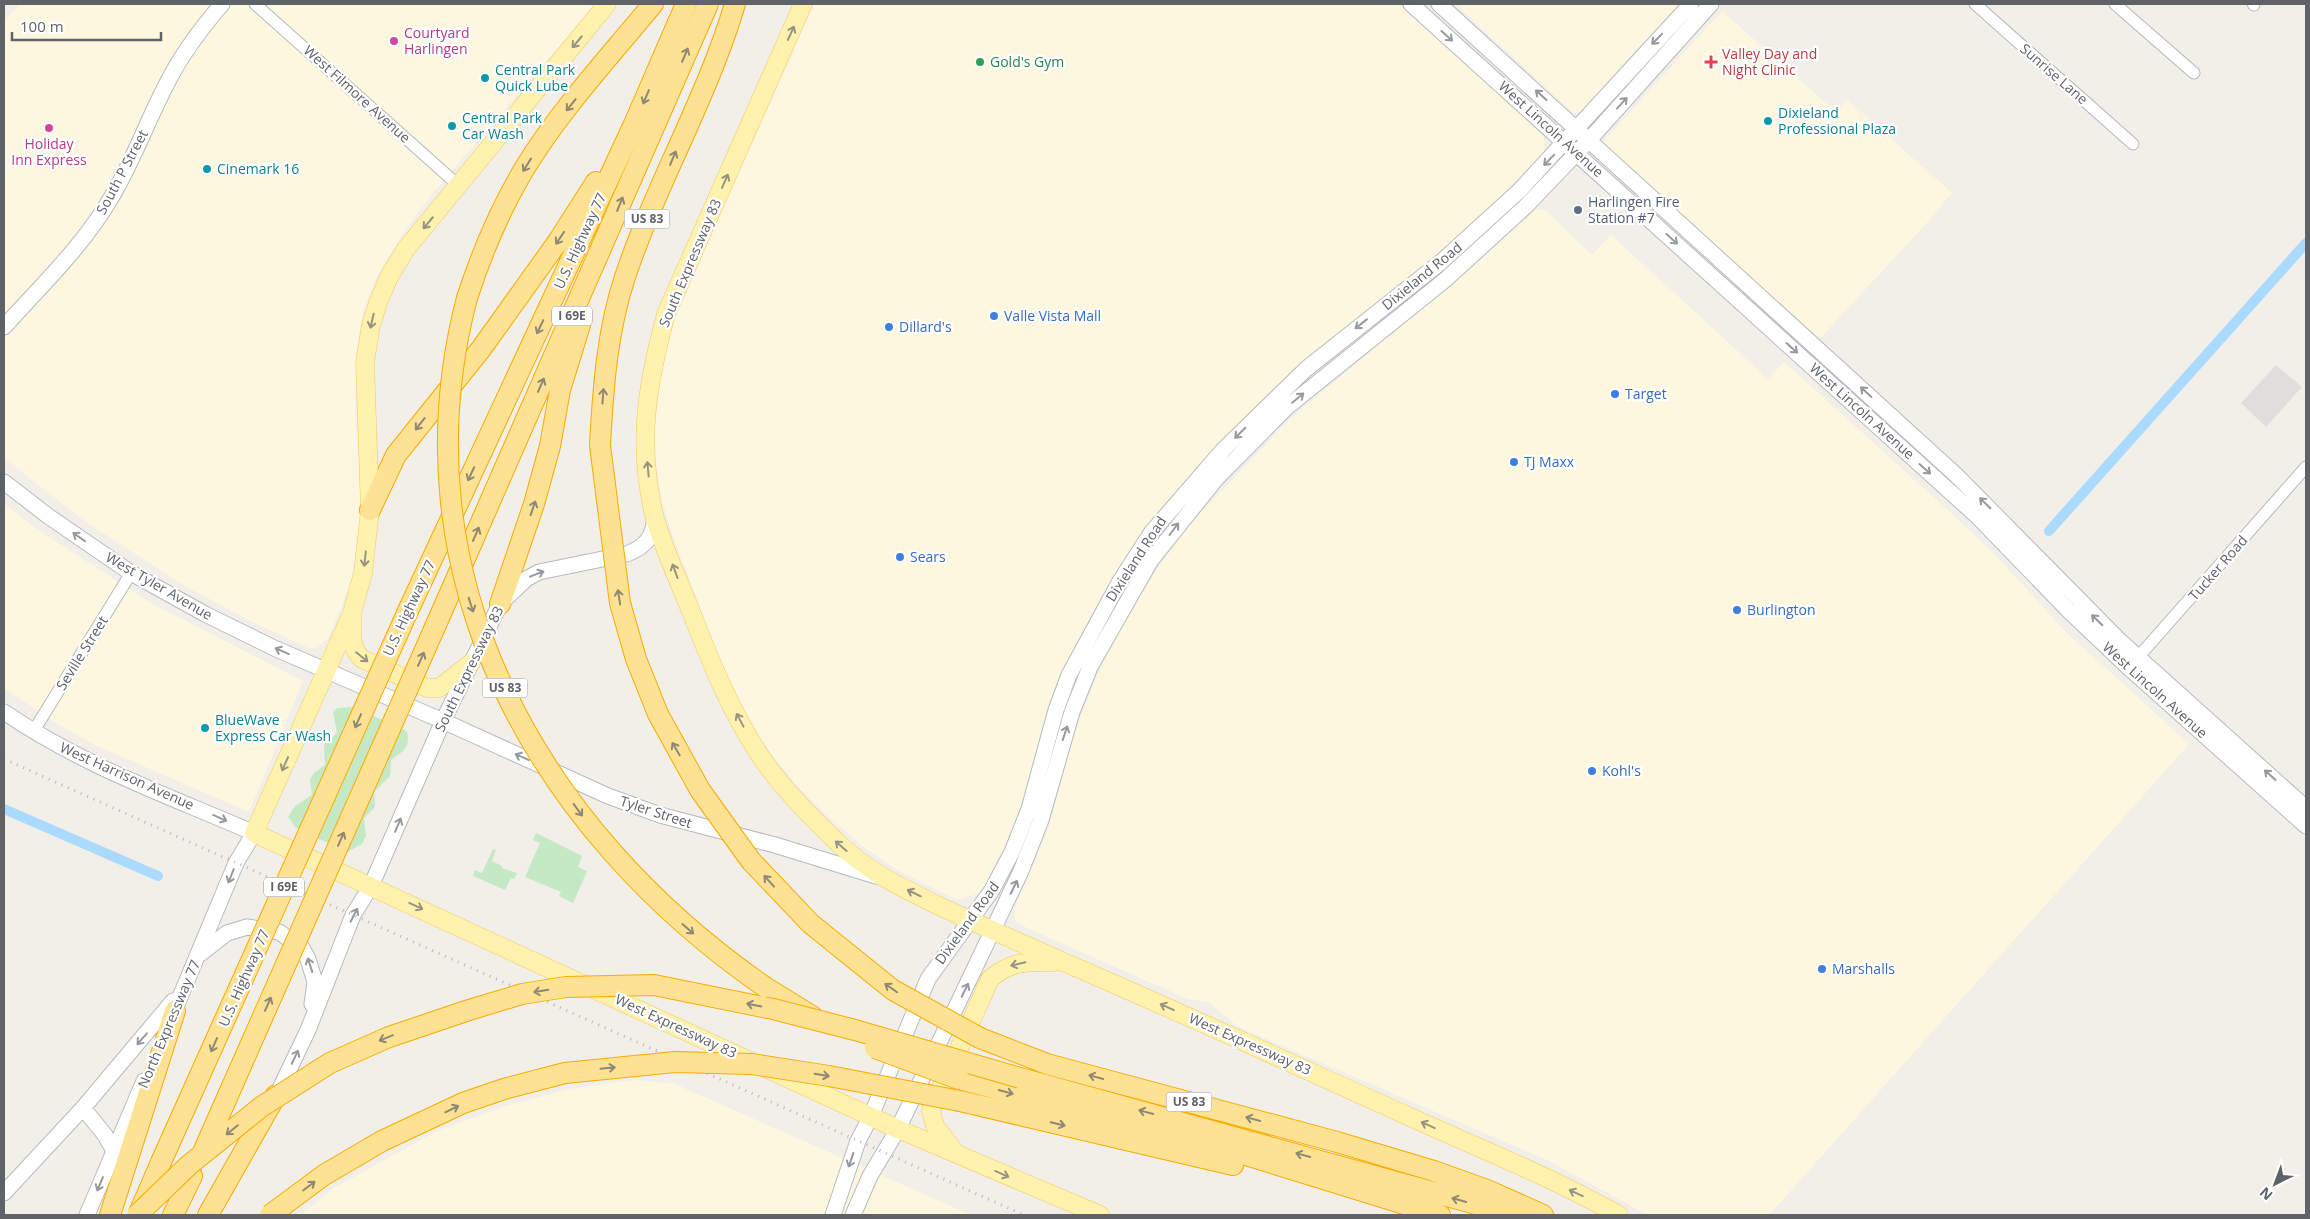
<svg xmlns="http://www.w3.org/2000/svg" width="2310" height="1219" font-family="'Open Sans',sans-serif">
<rect width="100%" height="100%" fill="#f1efe8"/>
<path fill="#fef7e0" d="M20,4H596L436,189L401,236L376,278L363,312L356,353L355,420L360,473L361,537L350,585L329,637L317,648H308L257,624L185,586L86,522L4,458V22Z
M814,4H1399L1544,134V153L1534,165L1449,245L1325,344L1287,378L1241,421L1168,500L1127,555L1094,610L1075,646L1060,681L1011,838L994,877L981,893L957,900L899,871L865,848L822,811L797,786L769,751L746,717L728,682L676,545L662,501L655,458L654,431L662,361L671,329L708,240Z
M1455,4H1680L1631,55L1586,107L1580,112L1574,113Z
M1722,11L1836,112L1847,100L1952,193L1924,226L1820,338L1813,337L1603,145V142Z
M1540,209L1546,211L1592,255L1611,235L1768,379L1784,362L1951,513L1995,555L2066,632L2189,744L1769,1215H1648L1547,1160L1237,1026L1209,1002L1188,999L1027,928L1015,920V908L1047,833L1075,730L1101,667L1127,615L1158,568L1193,521L1290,419L1459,278L1535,211Z
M4,503L31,525L149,602L303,681L249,812L95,745L56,723L4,688Z
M634,1080L675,1084L971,1215H301L336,1187L437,1131L506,1106L569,1089Z"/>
<path fill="#e0deda" d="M2276,365L2302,387L2266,427L2241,403Z"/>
<path fill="#c5e8c5" d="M353,707L401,728L407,732C411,748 402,752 391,760L390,776L374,792L375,807L364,818L366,836L362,844L347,852L296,828L288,817L295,806L312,795L310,779L314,773L325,765L324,744L337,733L333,712L337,708Z
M536,833L582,856L578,867L587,871L573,903L559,896L561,892L525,877L540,843L533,840Z
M493,849L496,850L492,861L502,866V868L517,873L514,879L511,878L505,890L473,876L475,870L482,873Z"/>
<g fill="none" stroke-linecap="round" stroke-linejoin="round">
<path stroke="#aadaff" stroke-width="10" d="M2049,531L2306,243
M4,809L158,876"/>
<defs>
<path id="street" d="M255,4L458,185
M1975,4L2133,144
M2115,4L2194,73
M2253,4L2254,5
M2133,663L2306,467
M33,732L131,573"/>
<path id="secondary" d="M1411,4L1978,517L2068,610L2129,668L2306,826
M1439,4L1956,475L2119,640L2306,808
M4,327C41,286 83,246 111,198C135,158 150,113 173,72C187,47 204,25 222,4
M4,482L48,516L131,573L205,614L274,648L443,721L608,796L660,815L775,845L876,876
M4,712C81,765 169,796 254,833L236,863L170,1021
M200,954L227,933L247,927L279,932L302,948L308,959L315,982L312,1004
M275,1099L308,1030L353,915L371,886L443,721L500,604L526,579L539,572L627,554C646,546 653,538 655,517
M83,1108L105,1135L114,1151
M4,1193L83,1108L173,1001
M87,1215L144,1081
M833,1215L858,1141L871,1116L928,979L992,890L1012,852L1029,809L1056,710L1069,675L1120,581L1151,533L1223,450L1306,369L1441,262L1520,190L1691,4
M853,1215L870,1176L898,1129L1021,871L1041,820L1072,712L1090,667L1151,560L1216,479L1286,408L1445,280L1525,207L1590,139L1711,4"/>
<path id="primary" d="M607,4L406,249L390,275L379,300L371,325L365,362L370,510L363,573L352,613L254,833L898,1129L1100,1215
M803,4L666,314C647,385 637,442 654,515C661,542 677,577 688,604C710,660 732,717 768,767C788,794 813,819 837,842C867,871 899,886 935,904C979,925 1024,944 1068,964C1182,1013 1295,1065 1408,1116C1478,1148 1552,1177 1619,1215
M352,618C352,634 350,647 362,659L427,688H439L471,663
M955,1152L935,1126L931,1111L990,979C1012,960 1027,962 1055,962"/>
<path id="highway" d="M467,298C482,252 501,207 526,166C562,108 610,56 653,4
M600,445C603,389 607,331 625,277C656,184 707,98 735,4
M370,510L396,455L481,349L559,240L596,182
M500,604L534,504L550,446L560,390L580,325
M407,613L634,124L686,4
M435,627L708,4
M765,987L812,1016
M980,1038L1047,1064L1337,1142L1434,1171L1487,1190L1543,1215
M1020,1078L1483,1206L1505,1215
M959,1079L1233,1151L1440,1215
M960,1101L1233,1165
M139,1213L161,1162
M110,1215L175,1011
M173,1215L192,1176
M208,1215L276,1095"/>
</defs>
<use href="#street" stroke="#b5b8bc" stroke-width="13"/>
<use href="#secondary" stroke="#b6babf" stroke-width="17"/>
<use href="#primary" stroke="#f2c960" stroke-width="19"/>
<use href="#highway" stroke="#f9ab00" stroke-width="22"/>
<use href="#street" stroke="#fff" stroke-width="11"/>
<use href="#secondary" stroke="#fff" stroke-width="15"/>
<use href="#primary" stroke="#fff2af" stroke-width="18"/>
<use href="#highway" stroke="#fde293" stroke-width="20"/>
<path stroke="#b6b7b8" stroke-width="3" stroke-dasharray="1 6" stroke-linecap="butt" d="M4,759L1024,1215"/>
<defs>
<path id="highway-bridge" d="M467,298C394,577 538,830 765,987
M600,445L620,603L636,659L658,714L700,790L751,861L811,924L893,990L980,1038
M875,1048L959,1079
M203,1152L435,627
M161,1162L407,613
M137,1215L189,1165L261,1107L330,1063L389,1037L469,1010L522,994L566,987L654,985L773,1009L855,1030L1020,1078
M270,1215L324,1175L382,1141L463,1103L504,1089L565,1073L675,1062L752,1064L829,1076L960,1101"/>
</defs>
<use href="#highway-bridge" stroke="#f9ab00" stroke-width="22" stroke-linecap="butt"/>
<use href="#highway-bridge" stroke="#fde293" stroke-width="20"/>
</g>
<defs><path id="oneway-shaft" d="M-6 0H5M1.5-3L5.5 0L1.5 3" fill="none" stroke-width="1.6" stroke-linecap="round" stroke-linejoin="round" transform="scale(1.25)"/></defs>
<g stroke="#979581">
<use href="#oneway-shaft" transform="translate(791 33) rotate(-66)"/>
<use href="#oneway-shaft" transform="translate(577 42) rotate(130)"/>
<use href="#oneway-shaft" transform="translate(725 181) rotate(-66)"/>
<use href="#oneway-shaft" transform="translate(428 223) rotate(130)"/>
<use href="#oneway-shaft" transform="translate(372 321) rotate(103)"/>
<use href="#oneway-shaft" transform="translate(648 469) rotate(-95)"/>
<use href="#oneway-shaft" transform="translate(365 559) rotate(96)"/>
<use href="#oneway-shaft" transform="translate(675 571) rotate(-110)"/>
<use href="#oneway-shaft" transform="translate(362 657) rotate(39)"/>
<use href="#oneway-shaft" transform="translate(740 720) rotate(-118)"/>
<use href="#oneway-shaft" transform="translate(285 764) rotate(114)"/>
<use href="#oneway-shaft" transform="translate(841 846) rotate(-139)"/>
<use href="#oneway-shaft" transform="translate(914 893) rotate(-154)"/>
<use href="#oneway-shaft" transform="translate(416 906) rotate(25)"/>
<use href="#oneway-shaft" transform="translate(1018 964) rotate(167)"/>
<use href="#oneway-shaft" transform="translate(1167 1007) rotate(-156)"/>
<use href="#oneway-shaft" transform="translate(1428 1125) rotate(-156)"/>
<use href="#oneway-shaft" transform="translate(1002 1174) rotate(24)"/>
<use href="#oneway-shaft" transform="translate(1576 1193) rotate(-155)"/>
</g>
<g stroke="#979a9d">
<use href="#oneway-shaft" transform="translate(1447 36) rotate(42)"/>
<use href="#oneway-shaft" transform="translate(1657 39) rotate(134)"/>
<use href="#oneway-shaft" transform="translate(1541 95) rotate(-138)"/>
<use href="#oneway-shaft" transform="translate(1622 103) rotate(-48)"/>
<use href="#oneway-shaft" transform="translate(1549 160) rotate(134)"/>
<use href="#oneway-shaft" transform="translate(1672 239) rotate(42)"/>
<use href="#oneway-shaft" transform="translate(1361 324) rotate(142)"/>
<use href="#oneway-shaft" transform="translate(1792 348) rotate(42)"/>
<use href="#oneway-shaft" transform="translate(1866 392) rotate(-137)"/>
<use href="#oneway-shaft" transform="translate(1298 398) rotate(-40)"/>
<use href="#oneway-shaft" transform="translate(1240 433) rotate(135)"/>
<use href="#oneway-shaft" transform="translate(1925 469) rotate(42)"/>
<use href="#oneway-shaft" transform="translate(1985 503) rotate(-136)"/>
<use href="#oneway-shaft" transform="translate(1174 529) rotate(-53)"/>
<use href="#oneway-shaft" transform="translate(79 537) rotate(-145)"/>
<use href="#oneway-shaft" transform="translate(537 574) rotate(-21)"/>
<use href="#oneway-shaft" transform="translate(2097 620) rotate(-136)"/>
<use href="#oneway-shaft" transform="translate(282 651) rotate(-156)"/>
<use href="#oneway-shaft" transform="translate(1065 733) rotate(-72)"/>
<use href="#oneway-shaft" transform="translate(522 757) rotate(-156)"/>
<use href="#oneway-shaft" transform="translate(2270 775) rotate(-138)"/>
<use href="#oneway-shaft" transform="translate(220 818) rotate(24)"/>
<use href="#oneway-shaft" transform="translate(398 825) rotate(-67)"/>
<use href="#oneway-shaft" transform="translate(231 876) rotate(112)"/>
<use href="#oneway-shaft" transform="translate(1014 887) rotate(-64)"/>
<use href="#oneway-shaft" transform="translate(354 915) rotate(-63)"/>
<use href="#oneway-shaft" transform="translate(310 965) rotate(-108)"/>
<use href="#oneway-shaft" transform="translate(965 990) rotate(-64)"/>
<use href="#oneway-shaft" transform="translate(142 1039) rotate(131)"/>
<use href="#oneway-shaft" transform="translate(295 1057) rotate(-64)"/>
<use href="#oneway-shaft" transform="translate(851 1160) rotate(109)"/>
<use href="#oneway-shaft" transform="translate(100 1184) rotate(113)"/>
</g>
<g stroke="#8e8975">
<use href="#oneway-shaft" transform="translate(685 55) rotate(-67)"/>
<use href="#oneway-shaft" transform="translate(646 97) rotate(113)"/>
<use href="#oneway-shaft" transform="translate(571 105) rotate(129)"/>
<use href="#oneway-shaft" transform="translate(673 158) rotate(-67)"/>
<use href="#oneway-shaft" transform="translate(527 165) rotate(122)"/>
<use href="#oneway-shaft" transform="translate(620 204) rotate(-68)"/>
<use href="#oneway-shaft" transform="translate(560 238) rotate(124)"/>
<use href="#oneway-shaft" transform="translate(540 327) rotate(115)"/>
<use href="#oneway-shaft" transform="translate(541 385) rotate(-66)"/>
<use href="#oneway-shaft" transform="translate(603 396) rotate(-86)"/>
<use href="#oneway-shaft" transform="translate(420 424) rotate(128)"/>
<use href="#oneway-shaft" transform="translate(471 474) rotate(115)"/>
<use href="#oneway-shaft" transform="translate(533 508) rotate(-71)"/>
<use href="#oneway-shaft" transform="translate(476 534) rotate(-66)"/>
<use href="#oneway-shaft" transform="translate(619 597) rotate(-99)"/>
<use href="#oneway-shaft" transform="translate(471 605) rotate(72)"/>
<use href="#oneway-shaft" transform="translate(421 659) rotate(-66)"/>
<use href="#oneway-shaft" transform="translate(358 721) rotate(114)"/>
<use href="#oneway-shaft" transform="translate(676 749) rotate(-120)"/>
<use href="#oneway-shaft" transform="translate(578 810) rotate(54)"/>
<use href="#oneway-shaft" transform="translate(341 839) rotate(-66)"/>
<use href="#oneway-shaft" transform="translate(769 881) rotate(-132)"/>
<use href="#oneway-shaft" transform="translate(688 929) rotate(41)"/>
<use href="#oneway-shaft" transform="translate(891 988) rotate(-145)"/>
<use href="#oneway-shaft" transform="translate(541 991) rotate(170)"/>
<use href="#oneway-shaft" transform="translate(268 1004) rotate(-66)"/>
<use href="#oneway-shaft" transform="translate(754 1005) rotate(-169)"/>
<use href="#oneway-shaft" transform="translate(386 1038) rotate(158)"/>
<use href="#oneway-shaft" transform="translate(214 1045) rotate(114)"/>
<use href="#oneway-shaft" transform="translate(608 1068) rotate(-6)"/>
<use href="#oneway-shaft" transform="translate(822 1075) rotate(9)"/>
<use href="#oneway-shaft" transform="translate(1096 1077) rotate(-165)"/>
<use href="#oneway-shaft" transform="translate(1006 1092) rotate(15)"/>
<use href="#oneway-shaft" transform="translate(452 1109) rotate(-26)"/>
<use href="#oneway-shaft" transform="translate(1146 1112) rotate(-165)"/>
<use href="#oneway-shaft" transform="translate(1253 1119) rotate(-165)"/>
<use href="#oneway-shaft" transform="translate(1058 1124) rotate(13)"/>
<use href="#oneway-shaft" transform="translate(232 1130) rotate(141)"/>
<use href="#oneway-shaft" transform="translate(1303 1155) rotate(-165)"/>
<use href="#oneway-shaft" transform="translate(309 1186) rotate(-37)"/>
<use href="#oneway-shaft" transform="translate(1459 1200) rotate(-164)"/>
</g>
<g fill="#d1479c" stroke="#fff" stroke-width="2">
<circle cx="394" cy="41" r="5"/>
<circle cx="49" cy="128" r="5"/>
</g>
<circle fill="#2e9e5b" stroke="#fff" stroke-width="2" cx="980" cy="62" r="5"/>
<path fill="#e0444e" stroke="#fff" stroke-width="2" d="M1708.5 54.5h5v5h5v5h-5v5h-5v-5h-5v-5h5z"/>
<g fill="#0f9aa8" stroke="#fff" stroke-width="2">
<circle cx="485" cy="78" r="5"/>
<circle cx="1768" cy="121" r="5"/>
<circle cx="452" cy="126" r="5"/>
<circle cx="207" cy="169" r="5"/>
<circle cx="205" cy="728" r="5"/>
</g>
<circle fill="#5c6f8a" stroke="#fff" stroke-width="2" cx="1578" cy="210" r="5"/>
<g fill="#3f7fe0" stroke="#fff" stroke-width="2">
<circle cx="994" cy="316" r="5"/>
<circle cx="889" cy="327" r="5"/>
<circle cx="1615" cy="394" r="5"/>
<circle cx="1514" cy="462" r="5"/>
<circle cx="900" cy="557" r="5"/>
<circle cx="1737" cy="610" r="5"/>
<circle cx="1592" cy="771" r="5"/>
<circle cx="1822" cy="969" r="5"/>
</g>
<g text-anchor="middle" stroke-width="4.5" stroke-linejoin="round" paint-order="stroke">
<g fill="#fff" stroke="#8f9295" stroke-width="1">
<rect x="624.5" y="209.5" width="45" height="19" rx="4"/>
<rect x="552" y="306.5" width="40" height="19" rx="4"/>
<rect x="482.5" y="678.5" width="45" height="19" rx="4"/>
<rect x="264" y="877.5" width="40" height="19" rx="4"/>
<rect x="1166.5" y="1092.5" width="45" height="19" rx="4"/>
</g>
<g font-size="12" font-weight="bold" fill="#5f6368">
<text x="647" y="223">US 83</text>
<text x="572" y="320">I 69E</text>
<text x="505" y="692">US 83</text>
<text x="284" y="891">I 69E</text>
<text x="1189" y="1106">US 83</text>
</g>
<g font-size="14" fill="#b23c85" stroke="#fff" text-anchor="start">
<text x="404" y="38">Courtyard<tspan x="404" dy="16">Harlingen</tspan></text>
<text x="49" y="149" text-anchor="middle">Holiday<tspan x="49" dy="16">Inn Express</tspan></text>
</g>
<g font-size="14" fill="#be3a42" stroke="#fff" text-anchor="start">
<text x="1722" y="59">Valley Day and<tspan x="1722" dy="16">Night Clinic</tspan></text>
</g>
<g font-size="14" fill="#27864d" stroke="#fff" text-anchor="start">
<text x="990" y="67">Gold's Gym</text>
</g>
<g font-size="14" fill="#0d838f" stroke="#fff" text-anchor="start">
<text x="495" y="75">Central Park<tspan x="495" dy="16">Quick Lube</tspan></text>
<text x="1778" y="118">Dixieland<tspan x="1778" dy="16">Professional Plaza</tspan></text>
<text x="462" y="123">Central Park<tspan x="462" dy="16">Car Wash</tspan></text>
<text x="217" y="174">Cinemark 16</text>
<text x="215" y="725">BlueWave<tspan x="215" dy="16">Express Car Wash</tspan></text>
</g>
<g font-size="14" fill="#5f6368" stroke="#fff">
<text transform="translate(2054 74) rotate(41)" y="5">Sunrise Lane</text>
<text transform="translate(357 94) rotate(42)" y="5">West Filmore Avenue</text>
<text transform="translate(1551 129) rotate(42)" y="5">West Lincoln Avenue</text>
<text transform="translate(122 172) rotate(-62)" y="5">South P Street</text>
<text transform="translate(580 241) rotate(-65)" y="5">U.S. Highway 77</text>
<text transform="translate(690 263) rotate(-67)" y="5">South Expressway 83</text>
<text transform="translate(1422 276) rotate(-39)" y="5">Dixieland Road</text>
<text transform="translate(1862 411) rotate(42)" y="5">West Lincoln Avenue</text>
<text transform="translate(1136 559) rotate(-57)" y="5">Dixieland Road</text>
<text transform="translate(2218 568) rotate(-49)" y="5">Tucker Road</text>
<text transform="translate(159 586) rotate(30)" y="5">West Tyler Avenue</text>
<text transform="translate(409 608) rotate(-65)" y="5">U.S. Highway 77</text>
<text transform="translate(82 653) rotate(-58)" y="5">Seville Street</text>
<text transform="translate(469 669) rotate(-64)" y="5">South Expressway 83</text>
<text transform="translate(2155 690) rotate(42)" y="5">West Lincoln Avenue</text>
<text transform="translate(127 776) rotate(24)" y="5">West Harrison Avenue</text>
<text transform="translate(656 812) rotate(18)" y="5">Tyler Street</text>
<text transform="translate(967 923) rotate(-54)" y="5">Dixieland Road</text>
<text transform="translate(244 978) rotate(-66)" y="5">U.S. Highway 77</text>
<text transform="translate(169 1024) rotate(-67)" y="5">North Expressway 77</text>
<text transform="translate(676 1026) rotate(25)" y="5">West Expressway 83</text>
<text transform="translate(1250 1044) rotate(24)" y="5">West Expressway 83</text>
</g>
<g font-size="14" fill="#4e5e75" stroke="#fff" text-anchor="start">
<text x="1588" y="207">Harlingen Fire<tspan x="1588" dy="16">Station #7</tspan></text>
</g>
<g font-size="14" fill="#366cbe" stroke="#fff" text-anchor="start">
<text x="1004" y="321">Valle Vista Mall</text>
<text x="899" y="332">Dillard's</text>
<text x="1625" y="399">Target</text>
<text x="1524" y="467">TJ Maxx</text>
<text x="910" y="562">Sears</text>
<text x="1747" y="615">Burlington</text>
<text x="1602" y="776">Kohl's</text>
<text x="1832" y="974">Marshalls</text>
</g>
</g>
<rect width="2310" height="1219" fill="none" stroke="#5f6368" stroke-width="10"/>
<g transform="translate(2275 1184) rotate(222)" stroke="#ffffff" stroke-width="4" paint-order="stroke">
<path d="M0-4L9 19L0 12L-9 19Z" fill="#5f6368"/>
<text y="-8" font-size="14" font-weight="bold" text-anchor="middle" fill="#5f6368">N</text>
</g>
<path d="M12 32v8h149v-8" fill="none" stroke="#5f6368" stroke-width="2.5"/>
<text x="20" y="32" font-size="15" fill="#5f6368" stroke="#ffffff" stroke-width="4" paint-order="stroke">100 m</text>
</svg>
